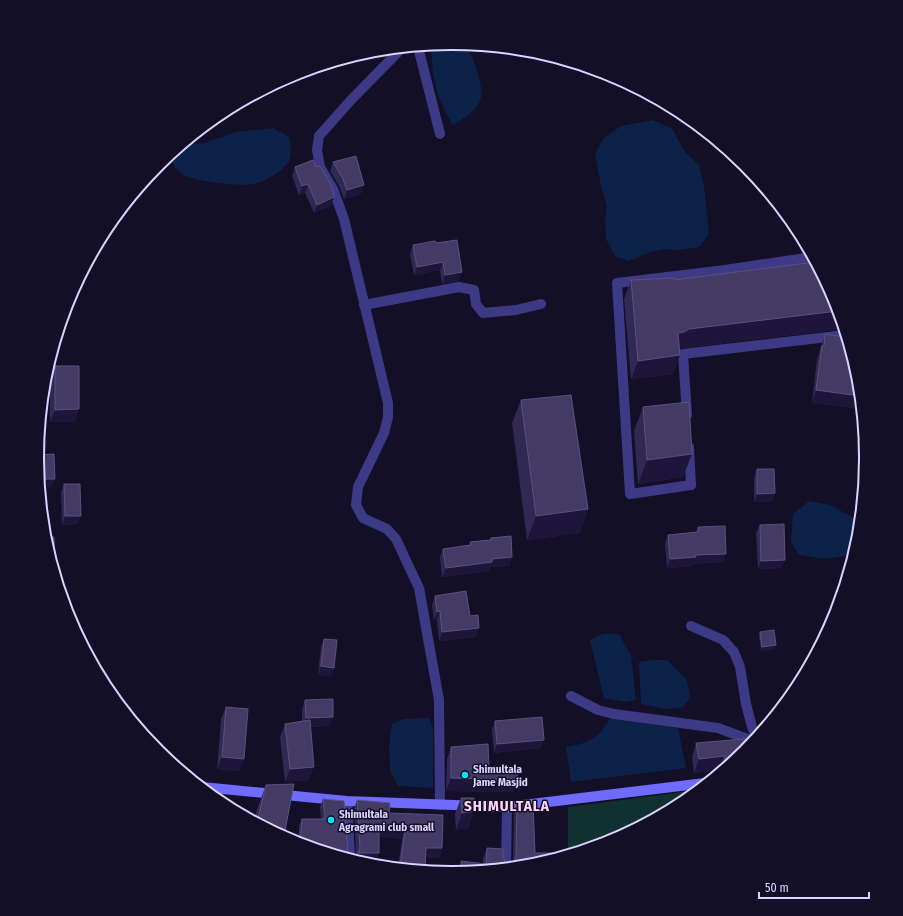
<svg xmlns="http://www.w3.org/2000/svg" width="903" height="916" font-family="'Fira Sans Condensed',sans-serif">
<rect width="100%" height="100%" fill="#130f26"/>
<path fill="#12302f" d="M697,790L682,803L610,841L568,854V807Z"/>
<path fill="#0c2248" d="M452,44C456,44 463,43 466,47C473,55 484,88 481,97C478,111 464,118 453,125C437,101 430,74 432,45Z
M653,120L672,129L685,152L699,165L704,186L709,234L699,247L678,250L665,249L650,252L629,261L615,256L606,239L605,219L607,206L601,186L595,154L604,138L621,126Z
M273,128L289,137C291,145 292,153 289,161C284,171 263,183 253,184C239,187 195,181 183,175C179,173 175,167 172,163L177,150L180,147L207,142L236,132Z
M809,501L830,505L854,518L856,536L850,555L826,559L799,555L791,542L793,514Z
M603,634H619L631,656L636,700L625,702L604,698L590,640Z
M651,660H667L687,680L690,698L682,708L665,709L641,704L639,662Z
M429,718L433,728V788L398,786L390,770L389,746L392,724L403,719Z
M610,718L678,728L686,768L571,782L566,747C587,744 600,738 610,718Z"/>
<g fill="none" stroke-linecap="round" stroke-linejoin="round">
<path stroke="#3d3a85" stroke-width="10" d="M418,47L440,134
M402,48L351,100L319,136L317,150L320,167L333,189L344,219L388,403V417L384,433L358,487L356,505L363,518L387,529L396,539L419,588L439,700L440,805
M364,305L459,287L474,290L476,304L483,313L516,310L541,304
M687,415L683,354L845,335
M689,447L691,485L630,494L617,283L725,270L812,257
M691,626L723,640L734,652L740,667L746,704L752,727L756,737
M571,696L598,710L614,714L718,728L753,741
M506,867L507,807"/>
<path stroke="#3d3a85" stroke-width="10" d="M347,801L350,858"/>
<path stroke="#6f6bff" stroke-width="10" d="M202,787L347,801L507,807L705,783"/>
</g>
<path fill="#312854" d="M333,162L361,194L344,199L339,186L330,171Z
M295,167H316L334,197L331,206L314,213L305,193L299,195L292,176Z
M436,243L459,281L442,284L440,270L414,275L410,254L413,245Z
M631,280H674L835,300L843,329L682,348L680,349V355L673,374L631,379L624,299Z
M825,334L858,377L861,409L812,403L817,359Z
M55,366L75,422H50V379Z
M521,400L580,533L527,540L512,423Z
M643,407L683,477L638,484L634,431Z
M757,469L775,493L772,502H754V478Z
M64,484L78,524L62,525L61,492Z
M760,525L782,568L758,569L756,533Z
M698,527L723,562L693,564V566L667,568L665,544L668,535L696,532Z
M491,538L512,557L509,566L490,567L489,571L442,577L440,557L443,549L469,545L470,542L490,540Z
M435,596L470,616L476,637L439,641L437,620H434L432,605Z
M760,632L775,649L761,651L759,636Z
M324,639L334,668L331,676L318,675L321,647Z
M305,700L330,726L310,727L309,780L285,782L280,737L285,724L302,721V709Z
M226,707L239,771L217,769L221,719Z
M495,721L541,748L494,753L492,729Z
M696,743L744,751L720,772L719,770L694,773L692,757Z
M451,747L489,768L513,792L446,791L447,759Z
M266,785L284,836L254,820L257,809Z
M461,798L474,811L468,828L456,830L455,814Z
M323,799L346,857L298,842L299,826L302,819H321L320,807Z
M357,800L389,813L442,848L439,858L425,857V870L398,867L402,839L379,836L375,863L363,862L356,860V858L354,809Z
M517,803L532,865L458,872L461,861L483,864V858L487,848L503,857L506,862L510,863L513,862L514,813Z"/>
<path fill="#1d163a" d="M308,184L305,193L299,195L302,186Z
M364,185L361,194L344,199L347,190Z
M333,194H334L332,198L334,197L331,206L314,213L317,205Z
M443,262L440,270L414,275L417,267Z
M462,272L459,281L442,284L445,275Z
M838,311L843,329L682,348L677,351L678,333L689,329Z
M680,355L673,374L631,379L638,361Z
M816,390L860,396L861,409L812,403Z
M79,409L75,422H50L55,410Z
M692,454L683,477L638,484L647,460Z
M39,479H55L51,487L40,488Z
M775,493L772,502H754L757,494Z
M588,509L580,533L527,540L536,516Z
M65,516H81L78,524L62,525Z
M726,554L723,562L693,564V566L667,568L670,559L695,555Z
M512,557L509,566L490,567L489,571L442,577L446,568L492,559Z
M55,560L53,565L52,561Z
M785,560L782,568L758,569L761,561Z
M440,611L437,620H434L437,612Z
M479,628L476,637L439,641L442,632Z
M776,645L775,649L761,651L762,647Z
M321,666L334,668L331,676L318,675Z
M333,717L330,726L303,727L306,718Z
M544,740L541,748L494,753L497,744Z
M724,756L719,770L694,773L699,759Z
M222,757L244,759L239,771L217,769Z
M314,767L309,780L285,782L290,769Z
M451,778L518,780L513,792L446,791Z
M474,811L468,828L456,830L462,813Z
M379,826L405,830L402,839L376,836Z
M426,848H442L439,858L422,857Z
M358,853H379L375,863L363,862L356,860Z
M345,854H348L346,857L343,856Z"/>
<path fill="#433a66" stroke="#5a527e" d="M356,156L364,185L347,190L342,177L333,162Z
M313,160L316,167L320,166L330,183L334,194H333L334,197L317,205L308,184L302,186L295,167Z
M457,240L462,272L445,275L443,262L417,267L413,245L435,241L436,243Z
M815,262L835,300L838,311L689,329L684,332L678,333L680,355L638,361L631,280L674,278V280Z
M825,334L846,337L858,377L860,396L816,390L822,346H824Z
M55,366H79V409L55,410Z
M571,395L588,509L536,516L521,400Z
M689,402L692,454L647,460L643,407Z
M54,454L55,479H39L37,455Z
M757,469H774L775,493L757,494Z
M64,484H80L81,516H65Z
M784,524L785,560L761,561L760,525Z
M725,526L726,554L695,555L696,557L670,559L668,535L698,532V527Z
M511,536L512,557L492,559V562L446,568L443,549L471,545L470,542L491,540V538Z
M45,537H54L55,560L52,561Z
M466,591L470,616L478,615L479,628L442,632L440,611L437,612L435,596Z
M774,630L776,645L762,647L760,632Z
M324,639L337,640L334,668L321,666Z
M333,699V717L306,718L305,700Z
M226,707L248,709L244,759L222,757Z
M542,717L544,740L497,744L495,721Z
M310,720L314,767L290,769L285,724Z
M756,738L744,751L727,765L724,756L699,759L696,743Z
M488,744L489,768H516L518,780L451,778V747Z
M294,784L284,836L257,822L266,785Z
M461,798H474V811L462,813Z
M323,799L344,801L348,854H345V856L300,843L302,819H325Z
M357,800L390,803L389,813L443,815L442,848H426L425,870L400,867L405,830L379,826V853H358L360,848Z
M517,803H533L535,853H566V854L532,865L462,871L461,861L486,864L487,848L503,849V857L506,862L510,863L515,860L516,857Z"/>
<g fill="#00e5ff" stroke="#130f26" stroke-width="1.5">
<circle cx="465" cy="775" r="4"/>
<circle cx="331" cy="820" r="4"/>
</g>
<g text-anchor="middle" stroke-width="3" stroke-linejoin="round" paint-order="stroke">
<g font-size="11" font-weight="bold" fill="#d9d4ff" stroke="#130f26" text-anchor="start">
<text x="473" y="773">Shimultala<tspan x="473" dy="13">Jame Masjid</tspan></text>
<text x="339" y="818">Shimultala<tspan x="339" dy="13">Agragrami club small</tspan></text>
</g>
<g font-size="15" font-weight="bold" letter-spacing="1" fill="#ffd6f0" stroke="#130f26">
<text x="507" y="811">SHIMULTALA</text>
</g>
</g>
<path d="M0 0H903V916H0ZM451 50H452A407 407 0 0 1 859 457V459A407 407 0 0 1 452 866H451A407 407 0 0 1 44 459V457A407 407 0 0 1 451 50Z" fill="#130f26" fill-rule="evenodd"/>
<path fill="none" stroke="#d9d4ff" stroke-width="2" d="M451 50H452A407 407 0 0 1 859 457V459A407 407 0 0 1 452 866H451A407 407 0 0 1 44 459V457A407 407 0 0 1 451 50Z"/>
<path d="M759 892v6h110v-6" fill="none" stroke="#d9d4ff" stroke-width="2"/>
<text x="765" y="892" font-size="12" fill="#d9d4ff" stroke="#130f26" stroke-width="3" paint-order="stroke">50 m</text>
</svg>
